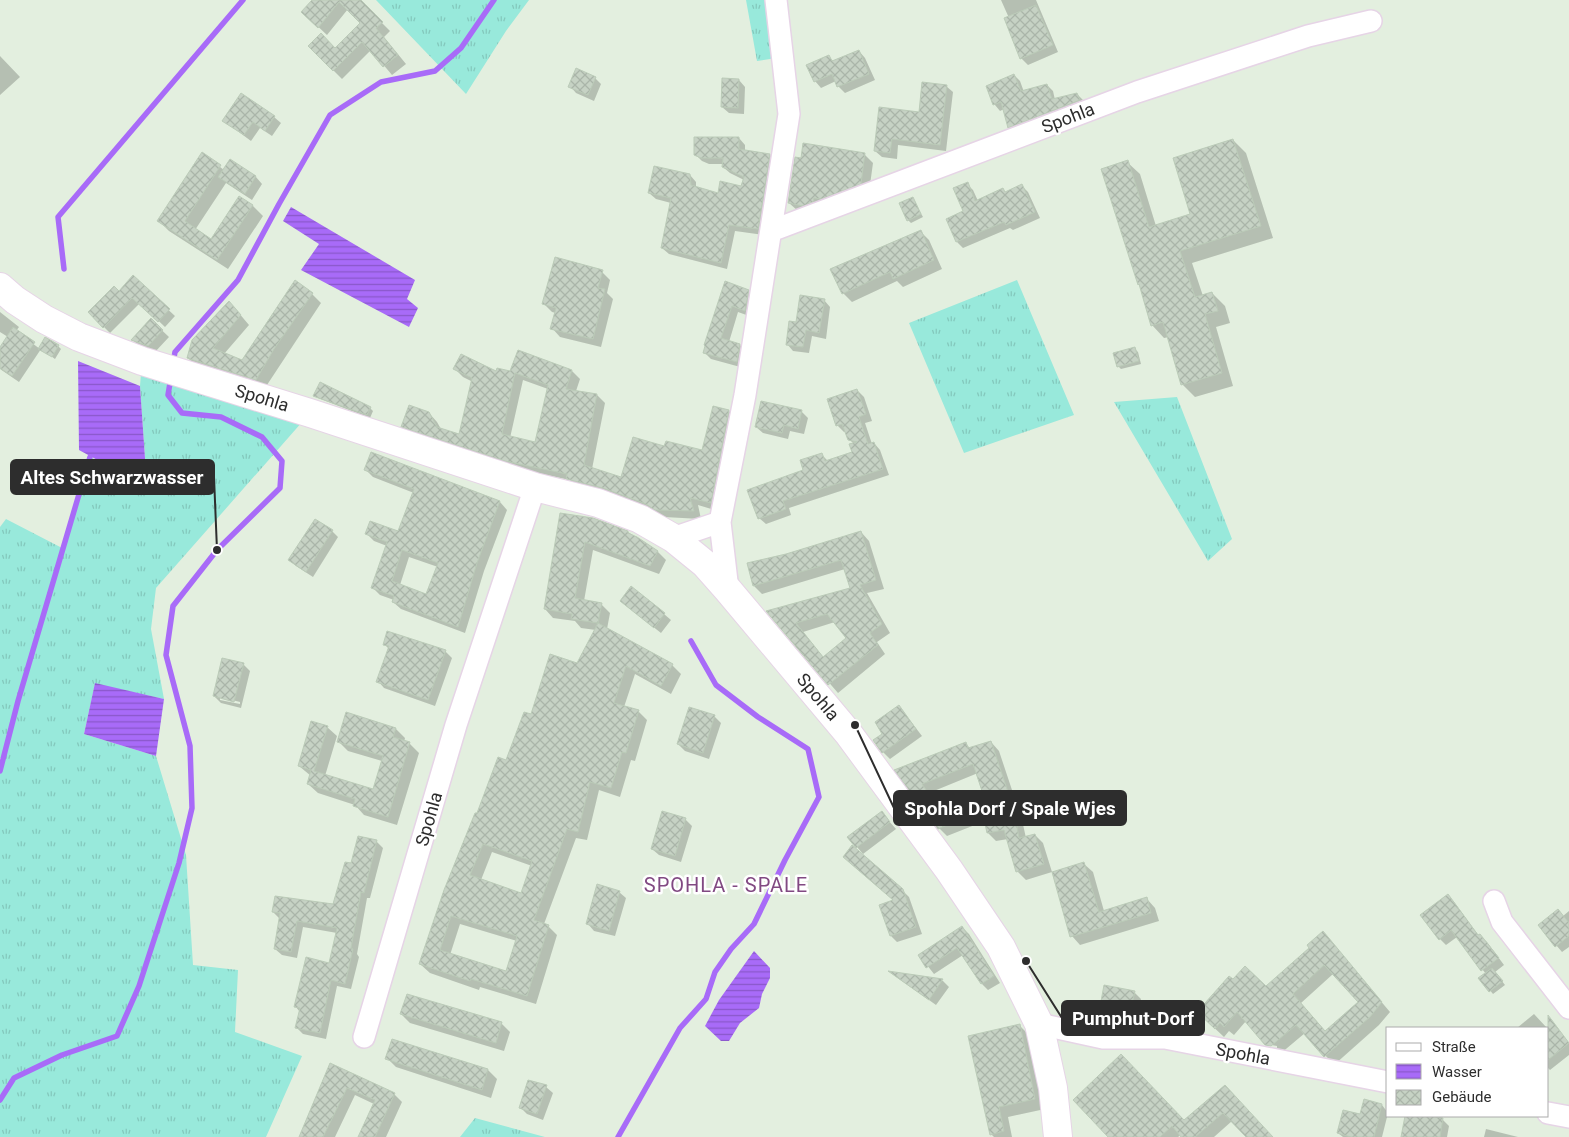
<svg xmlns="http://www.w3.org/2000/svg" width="1569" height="1137" font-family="Roboto,sans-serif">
<defs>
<pattern id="grass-tufts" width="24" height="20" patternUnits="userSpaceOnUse" patternTransform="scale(1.25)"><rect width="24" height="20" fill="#98e9db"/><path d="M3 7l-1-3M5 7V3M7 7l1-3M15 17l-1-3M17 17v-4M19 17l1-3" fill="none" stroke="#83c8bc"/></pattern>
<pattern id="water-rules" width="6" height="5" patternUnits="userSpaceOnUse" patternTransform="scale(1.25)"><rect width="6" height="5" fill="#a86bf8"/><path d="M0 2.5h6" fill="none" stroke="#8958c9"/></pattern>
<pattern id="building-cross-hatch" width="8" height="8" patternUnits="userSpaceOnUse" patternTransform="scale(1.25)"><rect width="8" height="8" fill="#c6d2c4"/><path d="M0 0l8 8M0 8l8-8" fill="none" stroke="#aab5a9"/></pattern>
</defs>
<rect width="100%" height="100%" fill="#e3efdf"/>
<path fill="url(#grass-tufts)" d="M376,0H529L506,31L466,94Z
M746,0H776L783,57L757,61Z
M1017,280L1074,415L964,453L909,323Z
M142,361L310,413L156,588L151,629L164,699L95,684L84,734L156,756L186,855L193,965L238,970L235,1032L302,1056L266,1137H0V771L3,759L0,758V527L6,519L64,549L90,457L147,486L140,386Z
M1177,397L1232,539L1208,561L1114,402Z
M475,1118L545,1137H460Z"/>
<path fill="url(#water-rules)" d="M291,207L415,280L407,299L418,308L409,327L301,270L319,244L283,221Z
M78,361L140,386L147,487L79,450Z
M95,683L164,699L156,756L84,734Z
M754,951L770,968V978L762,994L759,1008L740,1023L729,1041H721L705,1026L719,1000Z"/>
<path fill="#0003" fill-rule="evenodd" d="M314,0H359L390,31L384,37L406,64L392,75L371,50L342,79L309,46L336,49L362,23L348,9L327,35L311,20Z
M1001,0H1036L1058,52L1028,65L1021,58L1009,18Z
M859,51L865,58L875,80L845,93L838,86L836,81L821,88L815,81L829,57L834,62Z
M0,56L20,77L0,95Z
M1014,75L1020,81L1024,92L1047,85L1053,91L1055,100L1077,94L1083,100L1085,106L1015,133L1009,127L1004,109L1000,111L995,105L987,87Z
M595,78L601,84L594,101L576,93L570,86Z
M739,80L745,87L744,114L729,113L722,107Z
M946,86L953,92L946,151L898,145L897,159L882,157L875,151L920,113Z
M274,117L281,123L272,136L260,128L251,141L224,121Z
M739,138L745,145V151L770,155L776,161L764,235L735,231L727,269L669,254L662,248L671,203L656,199L649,193L690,175L696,182V188L719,194L742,187L744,180L730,173L723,167L724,164H709L702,161L695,154Z
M1233,140L1246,153L1273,238L1192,263L1203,296L1212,293L1225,306L1230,323L1216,327L1233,386L1195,397L1182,384L1169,337L1164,338L1152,325L1139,284L1127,162L1140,174L1156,226L1192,215Z
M203,154L224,170L230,161L256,177L262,184L252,200L226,183L195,230L212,241L240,198L253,206L263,216L228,269L169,231L159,221Z
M865,155L873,163L869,192L798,211L789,203Z
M967,184L973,190L978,201L1003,190L1006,193L1022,186L1028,192L1040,218L1013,230L1010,228L963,248L957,242L965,212Z
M913,199L923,217L911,223L908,220Z
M920,231L929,240L942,269L903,287L897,281L852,302L843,293Z
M602,272L610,280L607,293L613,299L601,347L560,337L552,328L556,313L552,312L544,304Z
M133,277L175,316L165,327L140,303L110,333L89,312L119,293Z
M726,283L748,291L755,298L752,317L738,312L729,342L740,345L746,351L744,368L711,359L705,353Z
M312,294L321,303L265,388L197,367L188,358L238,312L249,325L224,354L242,362Z
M824,300L830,307L826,339L812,336L809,353L793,351L787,344L797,324Z
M0,312L19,327L16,331L40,349L58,346L61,349L55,359L41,349L19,382L0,369V349L8,337L0,332Z
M151,320L169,337L155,352L139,346L133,340Z
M1135,349L1138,352L1141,364L1121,369L1118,366Z
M455,369L497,373L572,371L580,379L576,391L597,395L605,403L592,469L622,479L665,447L703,451L729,411L737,419L718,511L698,505L701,519L664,517L576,487L570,480L514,468L411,434L403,426L429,413L437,422L441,429L460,436L473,382L463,377ZM523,380L548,389L536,443L510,438Z
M321,384L370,408L373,411L370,418L318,398L315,396Z
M857,390L864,397L872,421L865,423L872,444L874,443L880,450L889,475L789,508L791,515L766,524L759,518L822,455L828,461L853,453L854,444L849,439L846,431L844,432L837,425Z
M801,411L808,418L804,434L790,431L788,439L763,433L756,427Z
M366,470L500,502L507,510L484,571L465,633L401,609L393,602L394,600L380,595L373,588L387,546L374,541L367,534L399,533L414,493L373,477ZM409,557L438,567L427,595L400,585Z
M561,514L628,532L658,552L666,560L659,574L593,550L584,601L601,604L610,613L607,629L672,665L681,674L671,694L635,674L624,707L638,711L647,720L635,761L631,760L620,797L599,790L587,840L576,838L544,924L548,926L557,935L536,1004L480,987L479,990L430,973L420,964L477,815L532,716L577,664L596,630L581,628L575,621L553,618L545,609ZM492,852L532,866L522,895L481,880ZM460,924L517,941L507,972L450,955Z
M332,531L338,537L313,577L296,566L290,560Z
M861,532L869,541L884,589L867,593L890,633L877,642L885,654L838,693L768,612L851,588L845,569L762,594L754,586L786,555ZM835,622L848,638L824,658L803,632Z
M628,607L664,614L671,620L661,633Z
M384,644L445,651L452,658L435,706L384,688L378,681L389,649Z
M243,664L250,671L241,708L221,703L214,696ZM220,697L240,702V704L220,700Z
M899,706L922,736L890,759L883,752L884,734Z
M347,714L396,729L405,738L404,742L410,744L419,753L397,825L364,815L355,805L318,793L308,784L311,776L299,766L327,727L337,736L325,776L373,791L382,761L348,751L339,742Z
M714,716L721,723L709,759L685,751L678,744Z
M991,742L999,751L1022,820L1026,838L1035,835L1043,843L1052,872L1026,880L1017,871L1008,839L996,841L988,833L985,821L947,836L939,828L896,770L966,744L971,749ZM978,773L984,792L942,810L929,793Z
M881,812L896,829L863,854L857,847Z
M685,819L692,826L681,862L659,855L652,849Z
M376,841L383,848L370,898H367L357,954L359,957L351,989L337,986L326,1039L303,1034L297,1028L300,1012L295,1006L330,964L337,933L303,927L297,958L282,955L275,949L280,919L273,912L334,906L352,865Z
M1084,864L1093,872L1104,911L1147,899L1155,908L1159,921L1080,945L1072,936Z
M902,890L909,897L922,934L897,942L891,936L880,906L895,901Z
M619,892L626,898L615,936L594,931L588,924Z
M1454,902L1479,936L1487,942L1504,965L1495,972L1505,985L1493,994L1480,978L1486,974L1457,937L1446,945L1440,939Z
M1569,911V947L1562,952L1539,925L1563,916Z
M962,927L969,934L1000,983L988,990L982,984L963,955L934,974L919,955Z
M1323,933L1390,1012L1379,1025L1334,1065L1305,1033L1280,1054L1275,1053L1269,1047L1277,1049V1046L1265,1044L1246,1021L1234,1035L1229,1031L1224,1037L1207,1021L1233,981L1266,988L1311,948ZM1333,974L1360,1002L1326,1032L1301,1003Z
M891,973L943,981L949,987L936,1005Z
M1134,992L1141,999L1140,1003L1147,1010L1144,1024L1135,1022L1134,1032L1105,1030L1098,1023Z
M401,1014L501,1023L510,1032L504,1051L410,1023Z
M1534,1014L1547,1028H1517Z
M1553,1025L1569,1043V1055L1550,1070L1548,1068V1029Z
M1020,1026L1030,1036L1045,1109L1008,1117L1012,1137H994L991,1134Z
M387,1058L488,1070L497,1079L491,1098L396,1067Z
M331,1064L394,1094L402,1102L386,1137H359L374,1104L355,1095L335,1137H300Z
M546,1087L553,1093L543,1120L527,1114L520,1107Z
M1225,1087L1272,1137H1247L1232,1121L1214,1137H1182L1181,1135L1178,1137H1110L1185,1122Z
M1382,1105L1388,1113L1382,1137H1343L1338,1133L1361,1116Z
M1406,1116H1422L1442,1119L1449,1126L1447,1137H1402Z
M1486,1129L1518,1137H1484Z"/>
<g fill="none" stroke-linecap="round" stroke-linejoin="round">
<path stroke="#a86bf8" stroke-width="5.5" d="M64,269L58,217L243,0
M173,363L175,352L238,280L279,204L330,115L381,82L435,71L461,48L494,0
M0,771L18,701L90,457
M0,1100L14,1078L62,1055L117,1036L139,986L179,863L192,808L190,746L166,655L173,606L217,550L280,488L282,461L262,437L221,417L182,413L168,395L171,377
M618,1137L680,1028L706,999L715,972L731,949L754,924L785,860L819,797L808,749L758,717L716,685L691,641"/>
</g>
<path fill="url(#building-cross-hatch)" stroke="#bbcbb8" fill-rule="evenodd" d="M312,0H361L383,22L376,28L398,55L383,67L362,42L333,71L308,46L321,33L335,48L360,23L339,2L318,28L301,12Z
M1036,5L1053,45L1020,59L1004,18Z
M859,50L869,74L837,87L832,74L814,82L806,65L829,55L832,61Z
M576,68L596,77L588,95L568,87Z
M1014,74L1021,91L1047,84L1052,99L1077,93L1080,100L1008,128L1001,102L993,105L986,86Z
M722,78L739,79L738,108L721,107Z
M922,82L947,85L940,145L892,139L890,153L874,151L879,107L919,112Z
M241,93L275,116L265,131L253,122L244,135L222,121Z
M694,137H739V149L770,154L758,229L729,225L721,263L661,248L671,198L648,193L654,166L690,174L691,185L718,193L720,181L741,186L744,177L722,167L723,158H701L694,155Z
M1233,139L1261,226L1180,251L1195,297L1212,292L1218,311L1205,314L1222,373L1181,385L1163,322L1151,326L1139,284L1138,285L1101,169L1128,160L1149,227L1190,214L1173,158Z
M803,143L865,153L861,184L821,199L814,198L813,202L803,206L788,203L795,157L801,158Z
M202,152L221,165L185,221L211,239L239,196L253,205L217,260L157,221Z
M230,159L256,176L245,194L218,177Z
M968,182L975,201L1003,188L1005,192L1022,184L1035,212L1006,225L1004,222L956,242L946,219L963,211L953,188Z
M913,197L921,214L907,221L899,203Z
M921,230L934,260L893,279L890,272L842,294L830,269Z
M555,257L603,270L598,288L605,289L593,339L550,329L556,308L542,304Z
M133,275L170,309L158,322L132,298L103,328L88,312L114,286L119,291Z
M295,280L313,293L274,349L256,380L187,358L192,340L229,301L241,315L213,348L242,360Z
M725,281L749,290L745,311L732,306L721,338L740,344L737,362L703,353L705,346L704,345Z
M800,295L825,299L819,333L806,330L803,347L786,345L789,321L796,322Z
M151,318L163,330L148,346L131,340Z
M13,327L35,342L12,376L0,368V347Z
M45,337L59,345L52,357L38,349Z
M1135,347L1139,361L1117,367L1113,353Z
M518,350L572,370L566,389L597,394L584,465L621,477L633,437L664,446L666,441L702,450L713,406L729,410L711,503L690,498L694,511L655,510L646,504L603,488L566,479L567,474L505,461L401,427L409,405L429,412L437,427L459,434L472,378L453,369L461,354L496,371L497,368L510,371ZM515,373L548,385L535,442L502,434Z
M320,382L371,407L367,415L313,396Z
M857,389L866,414L859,417L868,444L874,442L883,469L783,501L786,509L758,519L747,490L803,470L800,460L822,453L825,461L852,452L849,444L857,442L848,440L842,424L836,426L827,399Z
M761,401L802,410L798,429L784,425L782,433L755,427Z
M371,452L500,501L477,563L458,627L392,602L394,596L371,588L387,542L365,534L370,521L398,531L414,489L364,470ZM402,550L438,563L426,594L392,581Z
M560,513L593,518L628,531V533L637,537L658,551L650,566L585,542L575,598L602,603L598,623L571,619L572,614L544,609Z
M315,519L333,530L306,572L288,560Z
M861,531L876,580L860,585L882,624L870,633L878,645L828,685L766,611L850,588L841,560L753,586L747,563L786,554ZM827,614L846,638L823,657L796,623Z
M631,586L665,613L654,628L620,601Z
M598,623L673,664L661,686L626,666L614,703L639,710L626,753L622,752L611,788L590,782L578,832L567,829L534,920L549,925L527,996L471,979L470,981L419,964L444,890L475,813H477L498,757L506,760L524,712L531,714L550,654L577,663ZM483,844L532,861L521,893L470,875ZM451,916L517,936L506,971L440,950Z
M387,631L446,650L428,700L376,682L389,646L383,645Z
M222,658L244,663L234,702L213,696Z
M899,705L916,729L882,753L873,740L882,734L875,722Z
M689,707L715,715L703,753L677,744Z
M346,712L396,728L393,737L410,742L388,817L353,806L355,799L307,784L311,770L298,766L311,721L328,726L314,771L373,789L383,756L337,742Z
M991,741L1014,810L1019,838L1035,834L1044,864L1016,872L1004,830L987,833L982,810L938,829L894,770L966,742L968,748ZM973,764L982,791L940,810L922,784Z
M662,811L686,818L675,856L651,849Z
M882,811L890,822L856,848L847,837Z
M358,836L377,840L364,893L361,892L351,948L353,949L345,984L331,980L320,1033L295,1028L300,1008L294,1007L306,957L329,963L337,928L297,921L291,952L274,949L280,913L272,912L275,896L333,904L345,862L351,863Z
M852,845L903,889L916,927L890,936L879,905L893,900L843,857Z
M1084,862L1099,912L1147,897L1151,913L1070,937L1052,872Z
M597,884L620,891L609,931L586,924Z
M1448,894L1478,935L1480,934L1499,958L1481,971L1451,930L1439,940L1420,915Z
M1558,909L1569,923V936L1555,947L1538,925Z
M962,926L994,976L981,984L957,948L926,968L918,955Z
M1323,931L1382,1002L1370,1017L1324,1057L1296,1025L1271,1046L1265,1045L1237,1012L1224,1027L1220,1023L1215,1029L1197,1012L1229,976L1233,979L1245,966L1266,986L1309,948L1307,945ZM1324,965L1358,1002L1325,1031L1293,994Z
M1492,968L1503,981L1489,992L1478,978Z
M888,971L943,979L929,1000Z
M1104,985L1135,991L1133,1000L1141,1002L1138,1018L1129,1017L1127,1026H1107L1097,1023Z
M407,994L502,1022L496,1043L400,1014Z
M1548,1015L1569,1043L1548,1060Z
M1020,1024L1035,1099L999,1107L1004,1131L990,1135L968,1036Z
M392,1039L488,1069L482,1090L385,1059Z
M1121,1054L1184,1120L1225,1085L1273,1137H1246L1223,1113L1195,1137H1181L1172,1126L1160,1137H1108L1073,1100Z
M330,1063L395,1093L375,1137H358L375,1100L347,1088L323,1137H299Z
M528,1080L547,1085L537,1114L519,1108Z
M1364,1099L1382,1104L1374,1137H1351L1337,1133L1343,1110L1360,1114Z
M1405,1116H1430L1443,1118L1440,1137H1401Z"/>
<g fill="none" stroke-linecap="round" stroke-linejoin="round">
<defs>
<path id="street" d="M771,231L1137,92L1308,36L1371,21
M673,538L720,522
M728,590L720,522L745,395L789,114L776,0
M1494,901L1502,922L1569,1008
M1039,1024L1103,1038H1165L1388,1082
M364,1037L456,725L535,487
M1548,1113L1569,1117"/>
<path id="secondary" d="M0,287L15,300L44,319L79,337L142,361L310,413L535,487L598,503L640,519L673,538L705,564L728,590L848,733L949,870L1001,947L1039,1024L1053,1088L1058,1137"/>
</defs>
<use href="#street" stroke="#e6d4e6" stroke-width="24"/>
<use href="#secondary" stroke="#e6d4e6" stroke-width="30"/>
<use href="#street" stroke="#fff" stroke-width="21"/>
<use href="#secondary" stroke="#fff" stroke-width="28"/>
</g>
<g text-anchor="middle" stroke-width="5" stroke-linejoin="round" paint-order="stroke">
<g font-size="18" fill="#2d2d2d" stroke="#fff">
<text transform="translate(1068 118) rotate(-21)" y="6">Spohla</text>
<text transform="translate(262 398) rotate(17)" y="6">Spohla</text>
<text transform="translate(818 697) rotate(50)" y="6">Spohla</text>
<text transform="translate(429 819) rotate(-74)" y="6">Spohla</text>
<text transform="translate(1243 1054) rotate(11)" y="6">Spohla</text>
</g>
<g font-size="20" letter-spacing="1" fill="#814982" stroke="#fff">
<text x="726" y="892">SPOHLA - SPALE</text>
</g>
</g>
<path fill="none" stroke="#2d2d2d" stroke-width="2" d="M217 550L214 477M855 725L894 808M1026 961L1062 1018"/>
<g fill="#2d2d2d" stroke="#fff" stroke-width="2">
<circle cx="217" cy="550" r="5"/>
<circle cx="855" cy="725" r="5"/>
<circle cx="1026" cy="961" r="5"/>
</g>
<g fill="#2d2d2d" stroke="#2d2d2d" stroke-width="2">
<rect x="11" y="460" width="203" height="34" rx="5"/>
<rect x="894" y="791" width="232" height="34" rx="5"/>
<rect x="1062" y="1001" width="142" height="34" rx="5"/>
</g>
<g font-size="19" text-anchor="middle" font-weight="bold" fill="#fff">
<text x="112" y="484">Altes Schwarzwasser</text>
<text x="1010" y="815">Spohla Dorf / Spale Wjes</text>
<text x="1133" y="1025">Pumphut-Dorf</text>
</g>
<rect x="1386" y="1027" width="162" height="90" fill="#ffffff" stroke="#ababab"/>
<rect x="1396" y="1043" width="25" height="8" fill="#ffffff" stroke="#ababab"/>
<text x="1432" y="1052" font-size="15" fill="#2d2d2d">Straße</text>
<rect x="1396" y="1064" width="25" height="15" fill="url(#water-rules)" stroke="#ababab"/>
<text x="1432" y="1077" font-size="15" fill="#2d2d2d">Wasser</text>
<rect x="1396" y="1090" width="25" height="15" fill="url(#building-cross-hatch)" stroke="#ababab"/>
<text x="1432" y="1102" font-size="15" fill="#2d2d2d">Gebäude</text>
</svg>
